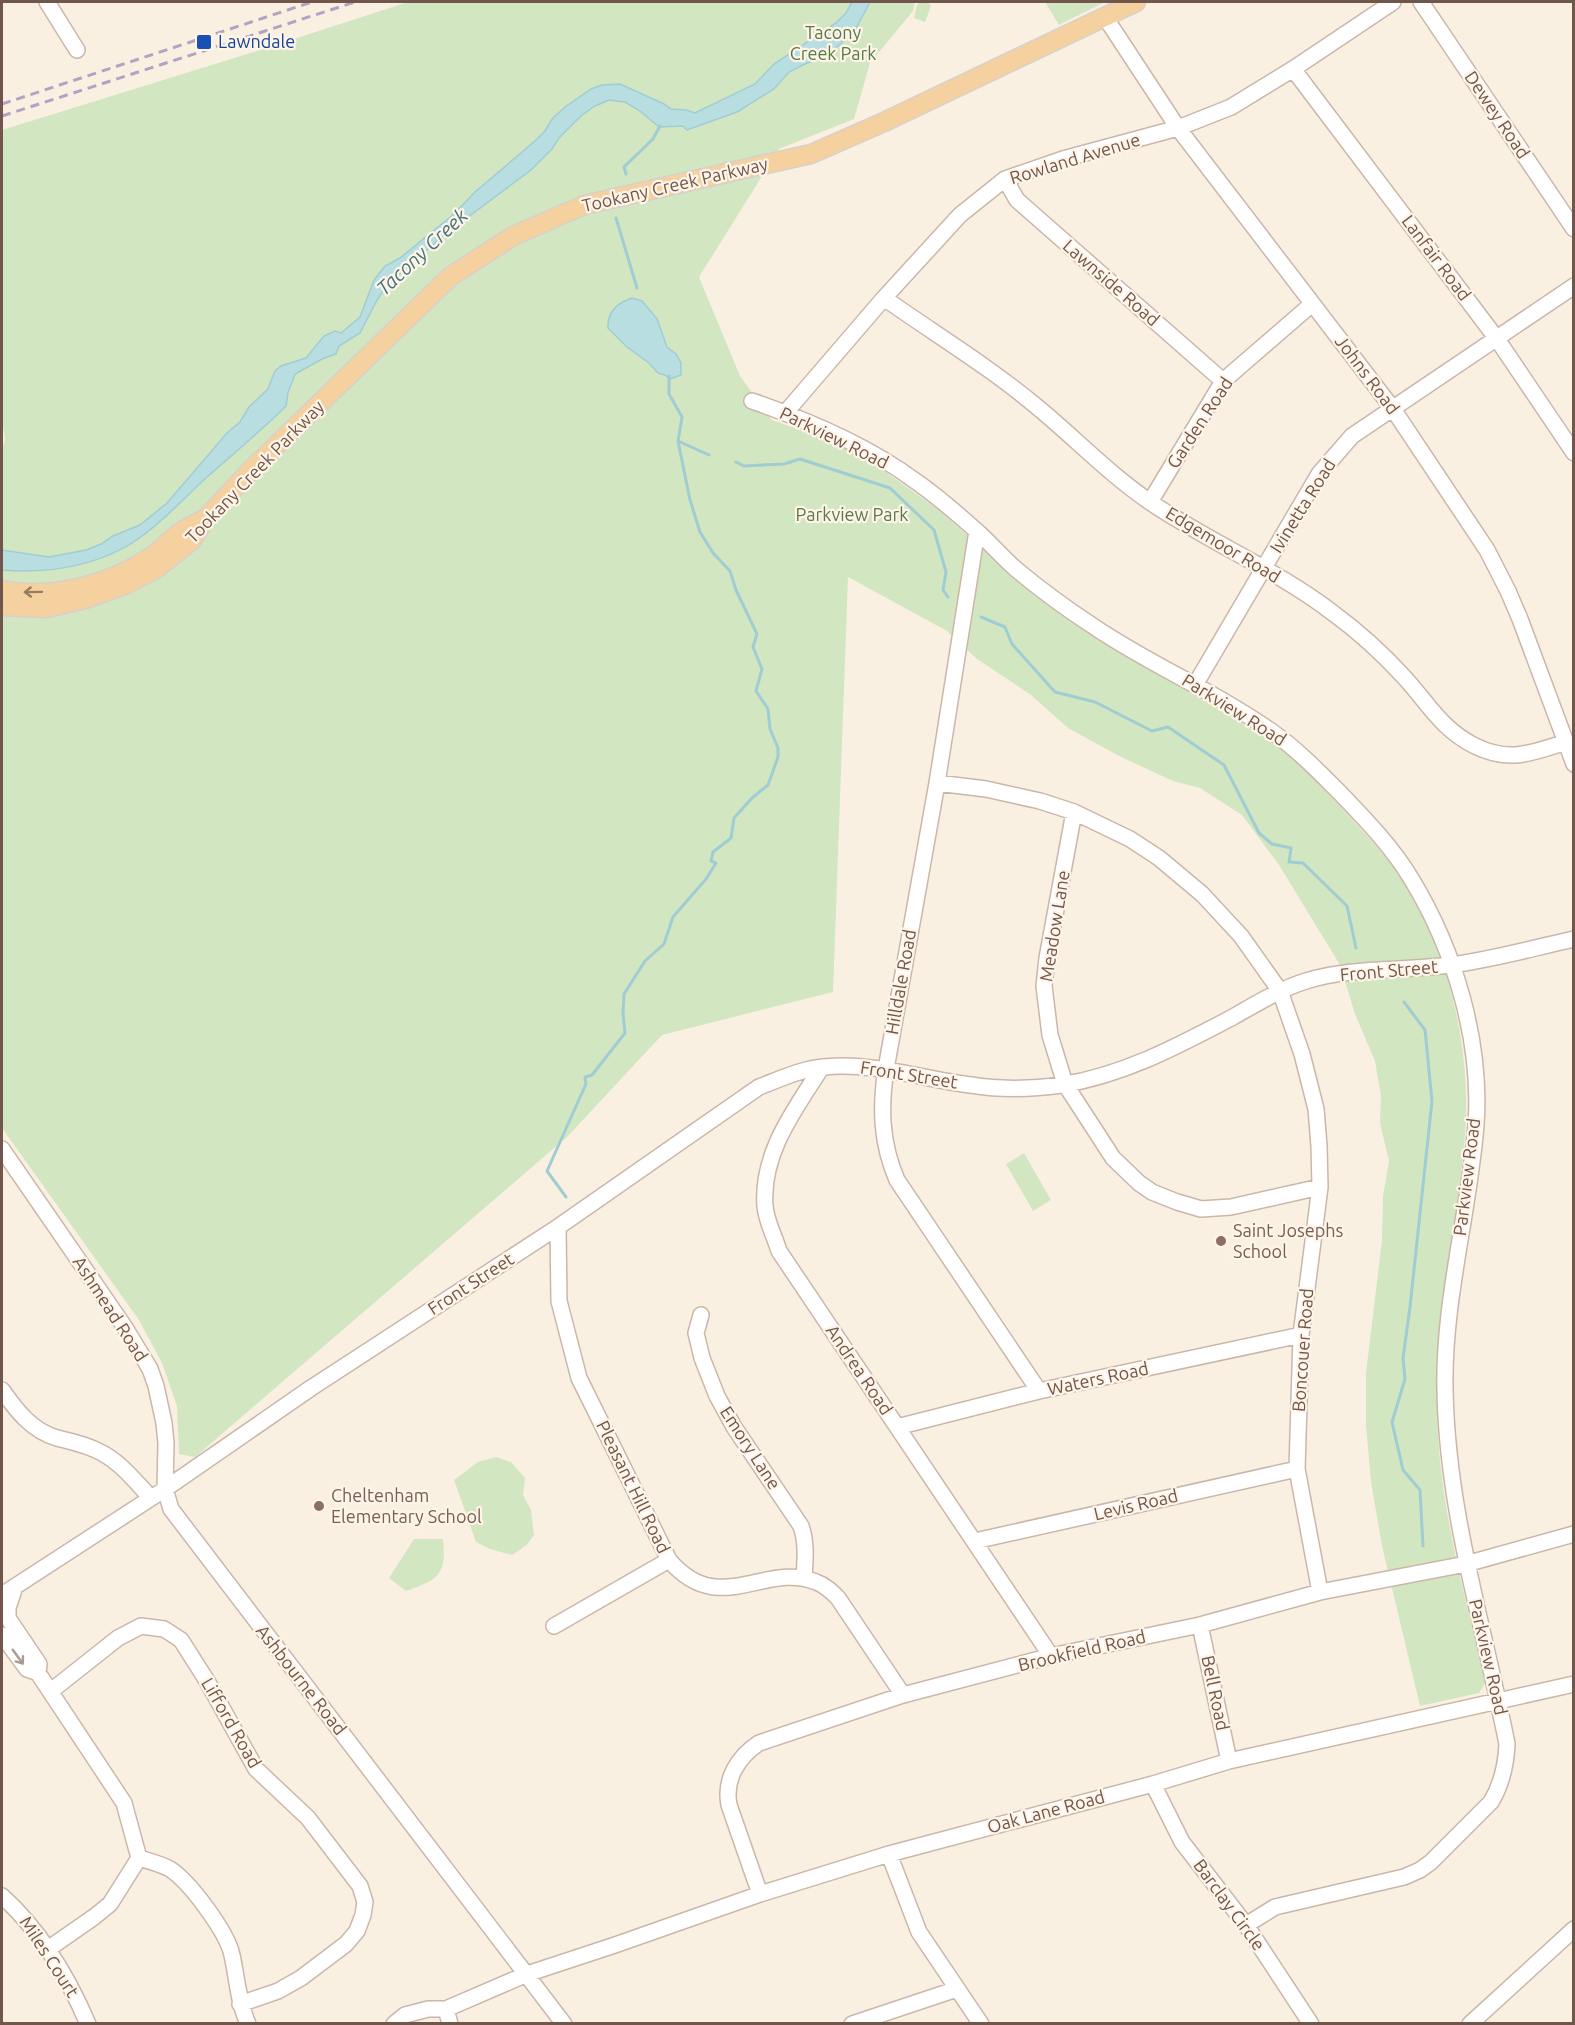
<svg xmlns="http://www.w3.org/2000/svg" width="1575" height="2025" font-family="Ubuntu,sans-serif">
<rect width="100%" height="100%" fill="#faf0e2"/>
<path fill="#d2e6c2" d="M408,2H915L913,11L870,63L854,119L779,149L699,277L740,376L772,420L812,434L869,460L940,511L1015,578L1075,624L1276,744C1300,763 1320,785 1341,807C1360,828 1380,849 1397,872C1450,946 1474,1058 1464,1147C1456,1233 1437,1318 1437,1404C1437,1498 1464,1591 1485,1683L1479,1693L1420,1706L1382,1546L1371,1482L1366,1425V1373L1382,1240L1383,1196L1389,1161L1380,1123L1381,1096L1375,1061L1355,1014L1340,965L1279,865L1242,815L1200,788L1173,781L1121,757L1068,728L1031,695L977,659L947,631L848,577L833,992L662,1035L567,1137L195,1457L179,1454L177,1406L162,1363L139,1320L2,1128V451L5,439L2,419V130L257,51Z
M920,2H928L931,6L925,22L914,18L917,5Z
M1045,2H1105L1059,25Z
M1024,1153L1051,1200L1033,1211L1006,1164Z
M496,1457L511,1462L525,1478L523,1495L531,1510L534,1535L527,1545L512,1555L490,1549L476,1542L454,1480L478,1462Z
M414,1539H443C447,1575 438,1580 406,1591L389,1578Z"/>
<path fill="#b9dee2" stroke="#a0cdd3" stroke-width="1.5" d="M852,2H870L854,32L824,58L807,63L789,72L774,89L737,112L687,130L683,126L659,127L640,111L625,102L609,100L595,106L582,115L559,138L552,149L531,170L444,235L395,278L385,288L376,302L360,333L339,346L336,354L322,359L295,374L288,393L286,406C261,431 233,454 207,477C184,498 164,521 138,539C99,566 48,574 2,570V550L49,557L86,550L101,544L113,536L140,525L167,503L227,433L240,422L249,407L268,389L275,371L281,366L306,358L324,336L335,331L341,333L360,317L374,280L385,266L400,258L454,214L475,192L536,140L545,131L552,119L565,107L591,89L602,85L620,84L664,104L671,109L686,110L695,113L755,84L774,64L836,23L846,13Z
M632,298L642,301L657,319L667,347L676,354L681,363V375L670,379L665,375L658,373L649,363L627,347L608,328C607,312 617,303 632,298Z"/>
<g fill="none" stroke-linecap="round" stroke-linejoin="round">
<path stroke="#a0cdd3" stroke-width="3" d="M626,174L624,167L653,139L660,126
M616,218L637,288
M669,376V394L682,417L678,441L709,455
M736,462L744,466L784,464L800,459L890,488L934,530L946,572L943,590L948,597
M981,617L1005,627L1012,644L1055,692L1095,702L1152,731L1168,727L1224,765L1259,833L1272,844L1291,848L1289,862L1303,863L1347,906L1356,948
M1404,1002L1425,1030L1432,1101L1410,1307L1403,1358L1405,1379L1392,1422L1403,1470L1420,1490L1423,1546
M566,1197L547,1171L586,1084L585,1077L592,1075L625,1033L623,1014L624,994L645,961L664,944L673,917L706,879L716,863L711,861L713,852L731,838L734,818L752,798L768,785L778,757V748L770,729L768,709L756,691L762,669L753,647L757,634L736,590L730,571L713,553L700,532L690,500L678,441"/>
<defs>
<path id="minor" d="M47,2L77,50
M1421,2L1574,229
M1105,17L1178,128L1393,409L1487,550L1508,591L1520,619L1574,764
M1293,69L1497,339L1574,453
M1005,179L1017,200L1223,381
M884,298C935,334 988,366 1036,406C1075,438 1109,474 1150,502C1209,542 1277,570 1333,613C1359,632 1382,653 1404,677C1428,703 1441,729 1475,746C1510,763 1531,753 1566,742
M752,401C807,420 868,446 914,480C937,496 959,515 980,534C993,546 1004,559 1017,570C1041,590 1067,609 1093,626C1150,665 1214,691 1271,731C1297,749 1319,772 1341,794C1367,821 1393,848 1412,880C1455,951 1482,1042 1476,1125C1469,1214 1443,1301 1445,1390C1447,1511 1484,1626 1507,1744C1506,1765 1502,1784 1491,1802L1431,1862L1420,1870L1404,1877L1275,1907L1246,1925
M786,412L884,298L960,215L1005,179L1063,159L1178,128L1231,107L1293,69L1393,2
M1150,502L1223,381L1312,304
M977,531L937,783L886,1069C880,1108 881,1143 897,1180L1039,1391
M1195,685L1319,474L1352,436L1574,286
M937,783L986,789L1040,801L1074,812L1130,839L1159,858L1202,894L1241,936L1280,991L1302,1054L1316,1109L1319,1146L1320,1187L1301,1335L1297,1469L1320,1592
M1074,812L1047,958L1044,986L1050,1035L1065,1084L1113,1158L1139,1183L1152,1192L1177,1202L1201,1209L1231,1207L1320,1187
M822,1067C795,1109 761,1153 765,1206C766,1221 775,1237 779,1251L1051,1656
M2,1149L124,1326L150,1369L156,1386L164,1423L166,1443L165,1489L171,1509L564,2024
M558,1227L559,1301L579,1378L669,1560C719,1619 765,1561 816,1582C825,1585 832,1592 838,1598L903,1695
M701,1315L696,1333L702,1358L717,1396L734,1427L801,1526C807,1543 805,1561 804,1578
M2,1390C16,1410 32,1431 57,1438C73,1442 88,1445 102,1453C121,1463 135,1481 150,1497
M897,1427L1039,1391L1301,1335
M975,1541L1297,1469
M15,1587L8,1608V1618L39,1664L38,1673
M2,1595L165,1489L311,1388L558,1227L759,1087C780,1079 801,1069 824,1067C874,1062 922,1079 971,1085C1001,1090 1032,1089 1061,1085C1124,1075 1178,1046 1233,1017C1256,1004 1280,989 1306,981C1350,967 1403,971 1450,965C1491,960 1533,948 1574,939
M1200,1625L1229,1761
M554,1626L669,1560
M2,1635L27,1669L38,1673L124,1803L139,1858L110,1904L94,1917L48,1949
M51,1691L118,1638L141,1626L164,1629L181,1640L207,1681L256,1769L308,1818L360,1886L365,1902L363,1915L357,1931L346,1944L301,1978L278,1991L240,2004
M1153,1784L1182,1842L1246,1925L1311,2024
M889,1854L919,1932L981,2024
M139,1858C149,1861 161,1864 170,1869C190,1882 227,1932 232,1955C237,1978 238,2001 248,2024
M760,1894L729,1805C724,1779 738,1757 759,1743L903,1695L1051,1656L1200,1625L1320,1592L1466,1564L1574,1534
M2,1896C41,1931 67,1975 88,2024
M446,2009L450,2024
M394,2024L405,2015L428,2009H446L527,1974L615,1945L760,1894L889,1854L1153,1784L1229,1761L1574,1684
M852,2024L957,1989
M1470,2024L1574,1929"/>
<path id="major" d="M2,590C51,600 109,585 151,557C161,550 169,541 179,533C187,528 195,524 203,520
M2,606L46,608L85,599L127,584L157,568L192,540L205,519L252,469L451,276L513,236L584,205L811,154L884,122L1136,2"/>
</defs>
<use href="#minor" stroke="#cab7aa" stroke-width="18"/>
<use href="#major" stroke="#d7d0cd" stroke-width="21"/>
<use href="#minor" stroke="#fff" stroke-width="15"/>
<use href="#major" stroke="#f4d19f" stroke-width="18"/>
<path stroke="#b2a3c2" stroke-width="3" stroke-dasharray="9 6" stroke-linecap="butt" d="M2,104L312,2
M2,116L355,2"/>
</g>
<defs><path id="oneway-shaft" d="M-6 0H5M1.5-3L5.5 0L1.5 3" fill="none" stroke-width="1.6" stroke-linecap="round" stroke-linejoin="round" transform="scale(1.5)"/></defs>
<use stroke="#987b64" href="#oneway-shaft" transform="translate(33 592) rotate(179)"/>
<use stroke="#a99a93" href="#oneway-shaft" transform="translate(18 1657) rotate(54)"/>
<rect fill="#1a4fb4" stroke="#fef4e8" stroke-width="2" x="196" y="34" width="16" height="16" rx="3"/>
<g fill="#8d6e63" stroke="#fef4e8" stroke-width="2">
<circle cx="1221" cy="1241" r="6"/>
<circle cx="319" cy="1506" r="6"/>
</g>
<g text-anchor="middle" stroke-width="4.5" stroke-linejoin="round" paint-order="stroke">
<g font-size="18" fill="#587a47" stroke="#fef4e8">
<text x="833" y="39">Tacony<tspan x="833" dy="21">Creek Park</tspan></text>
<text x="852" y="521">Parkview Park</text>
</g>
<g font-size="18" fill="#164399" stroke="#fef4e8" text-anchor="start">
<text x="218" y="48">Lawndale</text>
</g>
<g font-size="18" fill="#70564b" stroke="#fef4e8">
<text transform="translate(1497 115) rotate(56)" y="6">Dewey Road</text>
<text transform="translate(1075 159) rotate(-17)" y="6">Rowland Avenue</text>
<text transform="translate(675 185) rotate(-13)" y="6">Tookany Creek Parkway</text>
<text transform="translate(1436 258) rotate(53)" y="6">Lanfair Road</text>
<text transform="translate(1111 283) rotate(41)" y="6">Lawnside Road</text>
<text transform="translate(1367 375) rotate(53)" y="6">Johns Road</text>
<text transform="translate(1200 423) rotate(-57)" y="6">Garden Road</text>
<text transform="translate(834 438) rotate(26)" y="6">Parkview Road</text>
<text transform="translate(255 472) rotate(-46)" y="6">Tookany Creek Parkway</text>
<text transform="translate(1303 506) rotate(-58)" y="6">Ivinetta Road</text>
<text transform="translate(1223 545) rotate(31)" y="6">Edgemoor Road</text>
<text transform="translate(1234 710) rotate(32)" y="6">Parkview Road</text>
<text transform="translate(1055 926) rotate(-81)" y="6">Meadow Lane</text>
<text transform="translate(1389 971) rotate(-5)" y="6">Front Street</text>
<text transform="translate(901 982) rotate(-80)" y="6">Hilldale Road</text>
<text transform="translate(909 1075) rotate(9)" y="6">Front Street</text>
<text transform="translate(1467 1177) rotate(-83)" y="6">Parkview Road</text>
<text transform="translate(471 1284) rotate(-33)" y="6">Front Street</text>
<text transform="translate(110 1309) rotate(57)" y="6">Ashmead Road</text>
<text transform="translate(1303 1350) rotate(-86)" y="6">Boncouer Road</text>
<text transform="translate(859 1370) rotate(56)" y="6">Andrea Road</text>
<text transform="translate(1098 1379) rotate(-12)" y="6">Waters Road</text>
<text transform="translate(750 1448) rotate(57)" y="6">Emory Lane</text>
<text transform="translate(633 1487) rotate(64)" y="6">Pleasant Hill Road</text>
<text transform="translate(1136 1505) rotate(-13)" y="6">Levis Road</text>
<text transform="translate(1082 1651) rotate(-13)" y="6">Brookfield Road</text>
<text transform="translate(1488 1657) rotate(77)" y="6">Parkview Road</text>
<text transform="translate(301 1680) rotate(52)" y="6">Ashbourne Road</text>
<text transform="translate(1215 1693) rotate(78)" y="6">Bell Road</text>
<text transform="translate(231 1723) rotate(60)" y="6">Lifford Road</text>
<text transform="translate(1046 1812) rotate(-15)" y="6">Oak Lane Road</text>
<text transform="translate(1229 1905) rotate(54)" y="6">Barclay Circle</text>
<text transform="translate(49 1957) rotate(57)" y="6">Miles Court</text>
</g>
<g font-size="18" fill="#785e54" stroke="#fef4e8" text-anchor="start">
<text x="1233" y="1237">Saint Josephs<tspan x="1233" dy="21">School</tspan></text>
<text x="331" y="1502">Cheltenham<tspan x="331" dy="21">Elementary School</tspan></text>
</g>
<g font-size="20" font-style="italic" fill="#43747b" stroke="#fef4e8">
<text transform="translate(422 252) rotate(-43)" y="7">Tacony Creek</text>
</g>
</g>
<rect width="1575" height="2025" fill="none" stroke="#70564b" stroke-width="6"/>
</svg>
